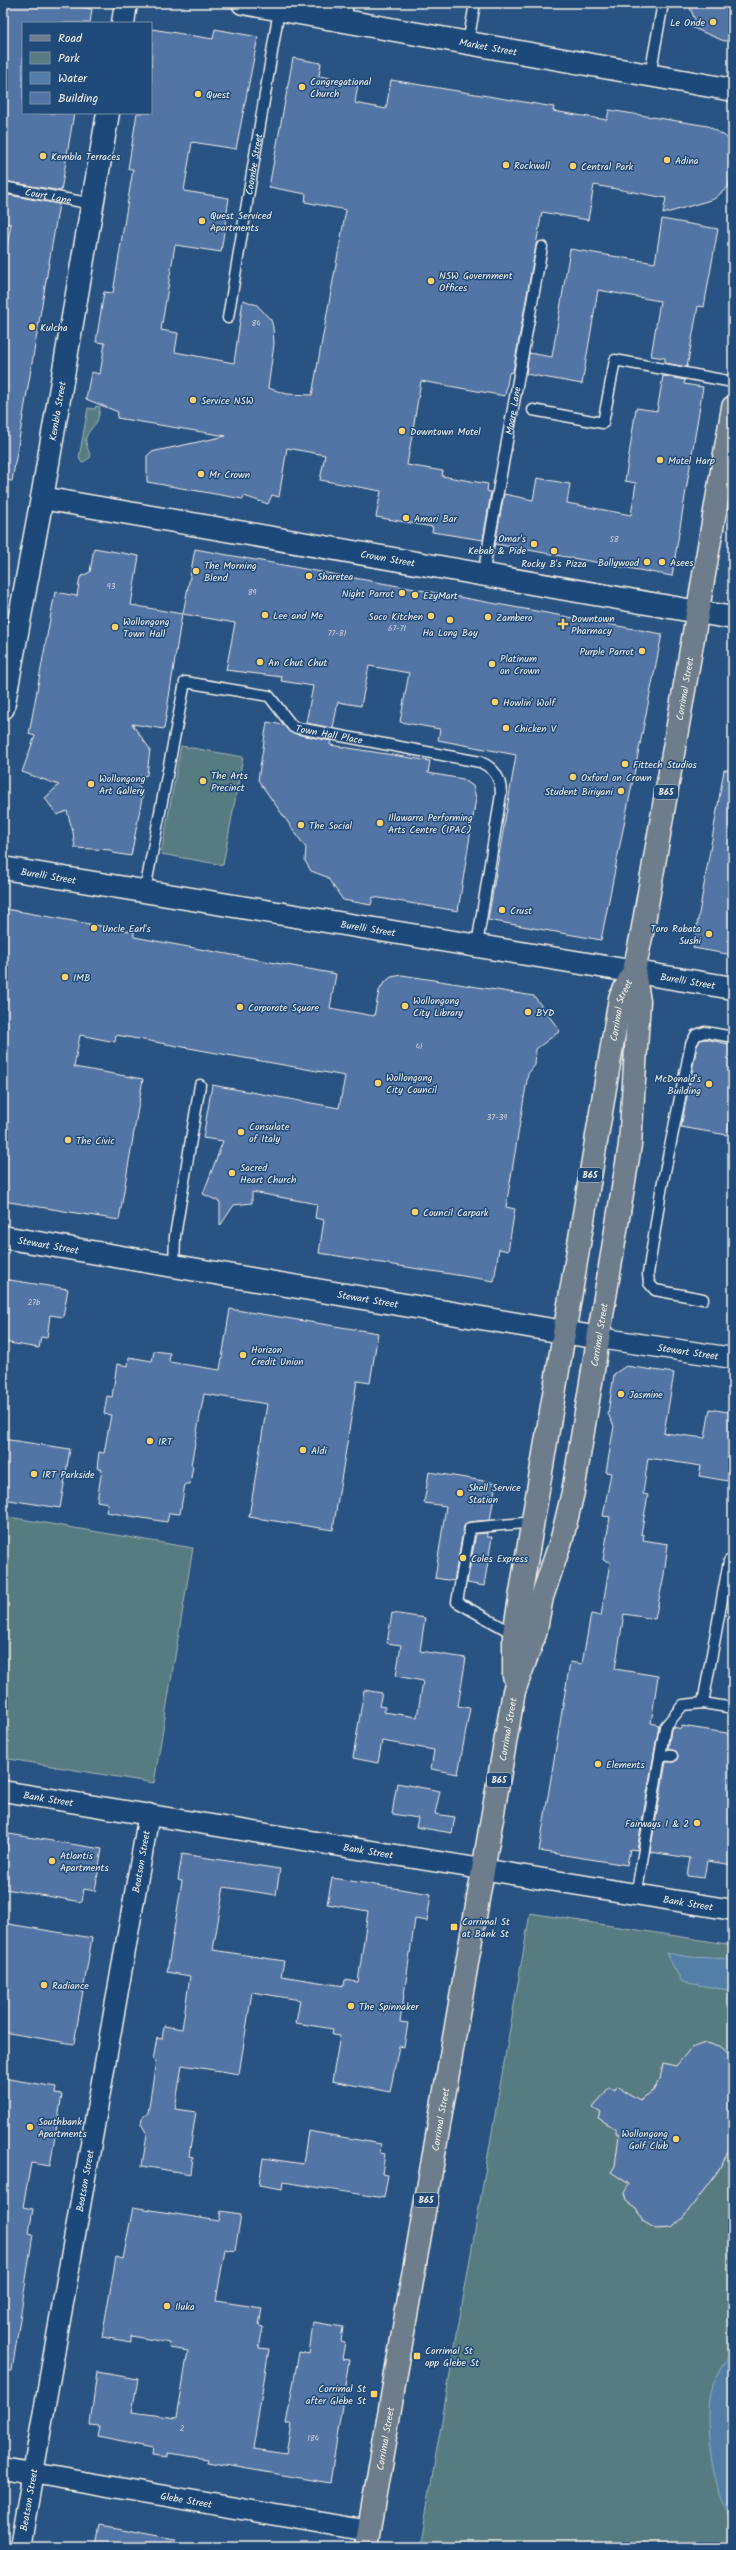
<svg xmlns="http://www.w3.org/2000/svg" width="736" height="2550" font-family="Kalam,sans-serif">
<rect width="100%" height="100%" fill="#295383"/>
<filter id="ink" filterUnits="userSpaceOnUse"><feTurbulence type="fractalNoise" baseFrequency=".025" numOctaves="2"/><feDisplacementMap in="SourceGraphic" scale="8" xChannelSelector="R" yChannelSelector="G"/><feConvolveMatrix kernelMatrix="1 2 1 2 8 2 1 2 1" color-interpolation-filters="sRGB"/></filter>
<g filter="url(#ink)">
<path fill="#577b81" stroke="#a6b6b4" d="M96,406L100,407C99,411 99,419 96,423C84,438 83,437 91,457L82,463L79,458L88,408L95,409Z
M181,746L243,757L223,865L161,854Z
M3,1516L193,1548L154,1783L3,1758Z
M530,1913L733,1945V2547H420Z"/>
<path fill="#527fa7" stroke="#93adc1" d="M666,1953L690,1957L733,1959V1991L682,1982Z
M733,2351V2523C714,2498 701,2416 712,2385C717,2373 726,2362 733,2351Z"/>
<path fill="#5375a5" stroke="#f4f1e8" d="M3,3H57L92,9L90,23H23V113H74L61,191L3,181Z
M688,3H733V40L724,41L691,27L695,20Z
M152,29L213,39L215,29L258,37L236,149L192,142L184,191L229,198L221,252L175,245L161,330L178,333L175,352L234,363L243,300L257,305L271,320L273,327L274,344L268,388L287,394L312,395L346,210L305,202L306,194L269,187L293,58L321,63L319,76L358,83L355,103L386,109L391,80L554,107L553,111L607,120L609,110L708,126L725,136L731,142L733,149L731,177L728,187L714,199L663,214L666,198L594,185L588,220L542,212L513,372L509,373L505,396L421,381L407,465L443,471L442,476L488,484L487,491L491,492L483,540L432,532L433,527L376,517L381,491L320,480L325,455L287,448L279,497L272,495L268,504L244,496L243,499L147,482V456L151,452L226,436L117,418L118,412L86,399L91,372L100,374L105,343L96,342L104,292L113,293L133,169H128L137,113H151Z
M3,194L59,204L12,481L3,480V271L11,224L3,223Z
M662,219L718,229L704,307L698,306L687,367L665,363V358L651,356L660,301L598,290L582,384L526,374L529,353L552,357L570,249L655,263Z
M663,376L685,380L684,384L703,387L672,576L495,544L504,494L533,500L537,478L570,484L567,503L631,515L636,483L625,481L636,408L657,411Z
M94,548L139,556L131,605L182,614L164,729L132,724L150,749L147,775L134,779L143,793L131,856L113,853L111,850L75,848L73,832L67,811L57,815L45,798L59,785L22,772L35,736L29,734L55,592L77,596L80,577L90,572Z
M195,549L662,634L601,940L488,920L516,755L438,740L440,729L400,722L409,673L369,666L361,706L338,702L333,728L306,723L313,686L281,681L282,677L226,670L235,623L183,614Z
M267,722L283,725L292,733L331,741L330,745L430,761L428,773L463,779L473,786L476,798L458,911L373,897L371,905L343,900L327,877L311,871L305,861L306,848L258,780Z
M724,770H733V955L693,948Z
M6,909L134,932V937L336,974L330,1008L374,1016L379,991L383,984L391,977L402,975L534,996L560,1031L536,1049L535,1065L528,1074L506,1207L515,1209L508,1251L499,1249L494,1281L319,1253L324,1220L315,1218L317,1204L252,1192V1203L234,1205L220,1226V1202L203,1194L223,1141L203,1138L212,1085L339,1108L345,1076L116,1035L115,1042L80,1035L74,1067L143,1079L119,1220L3,1201V924Z
M705,1039L733,1045V1102L727,1135L681,1127L697,1046L700,1040Z
M3,1279L68,1289L63,1317L50,1315L47,1338L41,1337L39,1348L3,1342Z
M230,1309L378,1333L370,1383L357,1381L333,1530L249,1517L267,1404L204,1394L191,1465L193,1466L190,1484H185L180,1514L169,1513L167,1522L130,1516L106,1512L108,1503L97,1501L102,1469L97,1468L99,1452L104,1453L111,1415L104,1414L107,1396L112,1397L117,1364L128,1366L129,1357L152,1361L154,1351L170,1353L169,1362L220,1370Z
M626,1366L674,1373L664,1433L705,1438L710,1409L733,1413V1454L728,1481L699,1476L701,1466L648,1458L643,1494L648,1495L641,1534L644,1535L643,1540L668,1544L664,1575L655,1619L624,1614L615,1669L658,1676L651,1723L659,1725L637,1850L630,1849L627,1865L539,1851L570,1662L582,1664L591,1614L601,1616L610,1562L603,1560L610,1517L603,1516L611,1473L606,1472L614,1426L608,1414L614,1374Z
M3,1439L70,1449L60,1508L3,1499Z
M429,1472L496,1483L490,1520L469,1522L464,1526L454,1581L435,1578L446,1506L424,1503Z
M487,1533V1537H492L484,1586L467,1583L476,1534Z
M392,1613L425,1618L420,1651L466,1658L458,1706L470,1708L458,1774L431,1769L434,1750L382,1741L378,1763L353,1758L364,1690L382,1693L379,1706L385,1707L384,1712L417,1717L423,1681L396,1676L401,1645L387,1643Z
M682,1726L733,1734V1865L707,1861L704,1878L687,1876L690,1858L650,1852L666,1762H674L678,1757L676,1751L668,1749L671,1730L673,1727L682,1729Z
M397,1783L440,1791L435,1814L455,1817L452,1833L416,1827L418,1818L392,1814Z
M9,1834L102,1849L95,1891L84,1889L82,1902L5,1889L7,1880H3V1871Z
M182,1854L280,1869L276,1895L224,1887L213,1950L284,1961L281,1976L344,1986L345,1980L358,1982L368,1911L327,1904L332,1878L431,1894L427,1921L415,1919L400,2022L408,2023L404,2047L399,2046L390,2092L332,2081L340,2036L332,2035L333,2029L296,2023L300,2000L252,1992L239,2074L182,2065L175,2109L196,2112L189,2156L193,2157L191,2174L142,2166L147,2134L141,2124L142,2118L148,2113L156,2061L153,2060L157,2038L162,2039L164,2026L182,2029L190,1976L167,1972L182,1881L178,1880Z
M3,1923L92,1938L74,2044L3,2032Z
M705,2043L720,2046L733,2058V2143L718,2171L683,2218L672,2228L656,2229L644,2222L637,2209L626,2201L624,2193L629,2184L611,2172L615,2166L619,2135L616,2133V2129L598,2118L601,2113L593,2108L609,2087L615,2091L617,2087L640,2100L653,2091L660,2079L663,2063L676,2066L691,2048Z
M3,2078L56,2087L55,2094L62,2095L50,2166L31,2163L23,2207L33,2209L29,2233L33,2234L12,2371H3Z
M308,2131L381,2144L380,2153L385,2154L382,2174L388,2175L384,2198L283,2182L282,2189L259,2185L263,2158L303,2164Z
M133,2207L219,2221L221,2211L241,2214L235,2251L225,2249L216,2301L262,2308L259,2326L263,2327L259,2348L269,2349L253,2449L286,2454L291,2424H286L299,2352L309,2354L313,2322L343,2327L341,2341L345,2342L342,2359L349,2360L330,2483L207,2462L208,2459L168,2453V2457L152,2455L153,2447L97,2436L99,2426L90,2425L97,2372L138,2379L132,2412L177,2418L188,2351L169,2348L170,2343L131,2336V2342L102,2337L116,2257L123,2259Z
M100,2525L176,2539L175,2547H96Z"/>
<g fill="none" stroke-linecap="round" stroke-linejoin="round">
<defs>
<g id="lane">
<path d="M345,22L348,3"/>
<path d="M468,43L475,3"/>
<path d="M650,75L663,3"/>
<path id="s1" d="M3,187L93,204"/>
<path id="s2" d="M228,318L279,10"/>
<path d="M533,410L603,423L615,360L733,382"/>
<path id="s3" d="M483,575L542,247"/>
<path id="s4" d="M145,890L185,682L269,696L293,727L480,762C495,768 501,779 501,794L477,945"/>
<path d="M174,1266L175,1236L200,1085"/>
<path d="M703,1299L655,1290L649,1283L648,1274L661,1191L691,1044L696,1035L705,1032L733,1037"/>
<path d="M733,1559L729,1561L703,1703L733,1708"/>
<path d="M514,1634L457,1602L470,1528L534,1522"/>
<path d="M660,1755L672,1756"/>
<path d="M636,1896L665,1727L683,1705L703,1703"/>
</g>
<g id="street">
<path id="s5" d="M599,1338L733,1358"/>
<path id="s6" d="M3,1791L733,1910"/>
<path id="s7" d="M3,2468L369,2531"/>
<path id="s8" d="M20,2547L149,1814"/>
</g>
<g id="secondary">
<path id="s9" d="M243,3L733,90"/>
<path d="M123,23L126,3"/>
<path id="s10" d="M42,498L733,618"/>
<path id="s11" d="M3,708L42,498L108,113"/>
<path id="s12" d="M3,868L733,988"/>
<path id="s13" d="M3,1237L599,1338"/>
</g>
<g id="primary">
<path id="s14" d="M514,1676V1634L620,998L634,971L642,933L733,407"/>
<path id="s15" d="M366,2547L514,1691L535,1634L542,1597L562,1538L573,1492L630,1145L639,1001L634,971"/>
</g>
</defs>
<use href="#lane" stroke="#f4f1e8" stroke-width="13"/>
<use href="#street" stroke="#f4f1e8" stroke-width="23"/>
<use href="#secondary" stroke="#f4f1e8" stroke-width="25"/>
<use href="#primary" stroke="#f4f1e8" stroke-width="25"/>
<use href="#lane" stroke="#1f4a7a" stroke-width="10"/>
<use href="#street" stroke="#1f4a7a" stroke-width="20"/>
<use href="#secondary" stroke="#1f4a7a" stroke-width="22"/>
<use href="#primary" stroke="#6d7d8c" stroke-width="22"/>
</g>
</g>
<g fill="#ffd166" stroke="#1f4a7a" stroke-width="1.5">
<circle cx="713" cy="22" r="4"/>
<circle cx="302" cy="87" r="4"/>
<circle cx="198" cy="94" r="4"/>
<circle cx="43" cy="156" r="4"/>
<circle cx="667" cy="160" r="4"/>
<circle cx="506" cy="165" r="4"/>
<circle cx="573" cy="166" r="4"/>
<circle cx="202" cy="221" r="4"/>
<circle cx="431" cy="281" r="4"/>
<circle cx="32" cy="327" r="4"/>
<circle cx="193" cy="400" r="4"/>
<circle cx="402" cy="431" r="4"/>
<circle cx="660" cy="460" r="4"/>
<circle cx="201" cy="474" r="4"/>
<circle cx="406" cy="518" r="4"/>
<circle cx="534" cy="544" r="4"/>
<circle cx="554" cy="551" r="4"/>
<circle cx="647" cy="562" r="4"/>
<circle cx="662" cy="562" r="4"/>
<circle cx="196" cy="571" r="4"/>
<circle cx="309" cy="576" r="4"/>
<circle cx="402" cy="593" r="4"/>
<circle cx="415" cy="595" r="4"/>
<circle cx="265" cy="615" r="4"/>
<circle cx="431" cy="616" r="4"/>
<circle cx="488" cy="617" r="4"/>
<circle cx="450" cy="620" r="4"/>
<path d="M561 618h4v4h4v4h-4v4h-4v-4h-4v-4h4z"/>
<circle cx="115" cy="627" r="4"/>
<circle cx="642" cy="651" r="4"/>
<circle cx="260" cy="662" r="4"/>
<circle cx="492" cy="664" r="4"/>
<circle cx="495" cy="702" r="4"/>
<circle cx="506" cy="728" r="4"/>
<circle cx="625" cy="764" r="4"/>
<circle cx="573" cy="777" r="4"/>
<circle cx="203" cy="781" r="4"/>
<circle cx="91" cy="784" r="4"/>
<circle cx="621" cy="791" r="4"/>
<circle cx="380" cy="823" r="4"/>
<circle cx="301" cy="825" r="4"/>
<circle cx="502" cy="910" r="4"/>
<circle cx="94" cy="928" r="4"/>
<circle cx="709" cy="934" r="4"/>
<circle cx="65" cy="977" r="4"/>
<circle cx="405" cy="1006" r="4"/>
<circle cx="240" cy="1007" r="4"/>
<circle cx="528" cy="1012" r="4"/>
<circle cx="378" cy="1083" r="4"/>
<circle cx="709" cy="1084" r="4"/>
<circle cx="241" cy="1132" r="4"/>
<circle cx="68" cy="1140" r="4"/>
<circle cx="232" cy="1173" r="4"/>
<circle cx="415" cy="1212" r="4"/>
<circle cx="243" cy="1355" r="4"/>
<circle cx="621" cy="1394" r="4"/>
<circle cx="150" cy="1441" r="4"/>
<circle cx="303" cy="1450" r="4"/>
<circle cx="34" cy="1474" r="4"/>
<circle cx="460" cy="1493" r="4"/>
<circle cx="463" cy="1558" r="4"/>
<circle cx="598" cy="1764" r="4"/>
<circle cx="697" cy="1823" r="4"/>
<circle cx="52" cy="1861" r="4"/>
<rect x="450" y="1923" width="8" height="8" rx="2"/>
<circle cx="44" cy="1985" r="4"/>
<circle cx="351" cy="2006" r="4"/>
<circle cx="30" cy="2127" r="4"/>
<circle cx="676" cy="2139" r="4"/>
<circle cx="167" cy="2306" r="4"/>
<rect x="413" y="2352" width="8" height="8" rx="2"/>
<rect x="370" y="2390" width="8" height="8" rx="2"/>
</g>
<g text-anchor="middle" stroke-width="3" stroke-linejoin="round" paint-order="stroke">
<g font-size="8" fill="#ccd2d7">
<text x="256" y="326">84</text>
<text x="614" y="542">58</text>
<text x="111" y="589">93</text>
<text x="252" y="595">89</text>
<text x="397" y="631">67-71</text>
<text x="337" y="636">77-81</text>
<text x="419" y="1049">41</text>
<text x="497" y="1120">37-39</text>
<text x="34" y="1305">27b</text>
<text x="182" y="2431">2</text>
<text x="313" y="2441">184</text>
</g>
<g fill="#1f4a7a" stroke="#b4bfc7" stroke-width="1">
<rect x="654" y="785" width="24" height="14" rx="3"/>
<rect x="578" y="1168" width="24" height="14" rx="3"/>
<rect x="487" y="1773" width="24" height="14" rx="3"/>
<rect x="414" y="2193" width="24" height="14" rx="3"/>
</g>
<g font-size="9" font-weight="bold" fill="#f4f1e8">
<text x="666" y="795">B65</text>
<text x="590" y="1178">B65</text>
<text x="499" y="1783">B65</text>
<text x="426" y="2203">B65</text>
</g>
<g font-size="10" fill="#f4f1e8" stroke="#1f4a7a" text-anchor="start">
<text x="705" y="26" text-anchor="end">Le Onde</text>
<text x="310" y="85">Congregational<tspan x="310" dy="12">Church</tspan></text>
<text x="206" y="98">Quest</text>
<text x="51" y="160">Kembla Terraces</text>
<text x="675" y="164">Adina</text>
<text x="514" y="169">Rockwall</text>
<text x="581" y="170">Central Park</text>
<text x="210" y="219">Quest Serviced<tspan x="210" dy="12">Apartments</tspan></text>
<text x="439" y="279">NSW Government<tspan x="439" dy="12">Offices</tspan></text>
<text x="40" y="331">Kulcha</text>
<text x="201" y="404">Service NSW</text>
<text x="410" y="435">Downtown Motel</text>
<text x="668" y="464">Motel Harp</text>
<text x="209" y="478">Mr Crown</text>
<text x="414" y="522">Amari Bar</text>
<text x="526" y="542" text-anchor="end">Omar's<tspan x="526" dy="12">Kebab &amp; Pide</tspan></text>
<text x="639" y="566" text-anchor="end">Bollywood</text>
<text x="670" y="566">Asees</text>
<text x="554" y="567" text-anchor="middle">Rocky B's Pizza</text>
<text x="204" y="569">The Morning<tspan x="204" dy="12">Blend</tspan></text>
<text x="317" y="580">Sharetea</text>
<text x="394" y="597" text-anchor="end">Night Parrot</text>
<text x="423" y="599">EzyMart</text>
<text x="273" y="619">Lee and Me</text>
<text x="423" y="620" text-anchor="end">Soco Kitchen</text>
<text x="496" y="621">Zambero</text>
<text x="571" y="622">Downtown<tspan x="571" dy="12">Pharmacy</tspan></text>
<text x="123" y="625">Wollongong<tspan x="123" dy="12">Town Hall</tspan></text>
<text x="450" y="636" text-anchor="middle">Ha Long Bay</text>
<text x="634" y="655" text-anchor="end">Purple Parrot</text>
<text x="500" y="662">Platinum<tspan x="500" dy="12">on Crown</tspan></text>
<text x="268" y="666">An Chut Chut</text>
<text x="503" y="706">Howlin' Wolf</text>
<text x="514" y="732">Chicken V</text>
<text x="633" y="768">Fittech Studios</text>
<text x="211" y="779">The Arts<tspan x="211" dy="12">Precinct</tspan></text>
<text x="581" y="781">Oxford on Crown</text>
<text x="99" y="782">Wollongong<tspan x="99" dy="12">Art Gallery</tspan></text>
<text x="613" y="795" text-anchor="end">Student Biriyani</text>
<text x="388" y="821">Illawarra Performing<tspan x="388" dy="12">Arts Centre (IPAC)</tspan></text>
<text x="309" y="829">The Social</text>
<text x="510" y="914">Crust</text>
<text x="102" y="932">Uncle Earl's</text>
<text x="701" y="932" text-anchor="end">Toro Robata<tspan x="701" dy="12">Sushi</tspan></text>
<text x="73" y="981">IMB</text>
<text x="413" y="1004">Wollongong<tspan x="413" dy="12">City Library</tspan></text>
<text x="248" y="1011">Corporate Square</text>
<text x="536" y="1016">BYD</text>
<text x="386" y="1081">Wollongong<tspan x="386" dy="12">City Council</tspan></text>
<text x="701" y="1082" text-anchor="end">McDonald's<tspan x="701" dy="12">Building</tspan></text>
<text x="249" y="1130">Consulate<tspan x="249" dy="12">of Italy</tspan></text>
<text x="76" y="1144">The Civic</text>
<text x="240" y="1171">Sacred<tspan x="240" dy="12">Heart Church</tspan></text>
<text x="423" y="1216">Council Carpark</text>
<text x="251" y="1353">Horizon<tspan x="251" dy="12">Credit Union</tspan></text>
<text x="629" y="1398">Jasmine</text>
<text x="158" y="1445">IRT</text>
<text x="311" y="1454">Aldi</text>
<text x="42" y="1478">IRT Parkside</text>
<text x="468" y="1491">Shell Service<tspan x="468" dy="12">Station</tspan></text>
<text x="471" y="1562">Coles Express</text>
<text x="606" y="1768">Elements</text>
<text x="689" y="1827" text-anchor="end">Fairways 1 &amp; 2</text>
<text x="60" y="1859">Atlantis<tspan x="60" dy="12">Apartments</tspan></text>
<text x="462" y="1925">Corrimal St<tspan x="462" dy="12">at Bank St</tspan></text>
<text x="52" y="1989">Radiance</text>
<text x="359" y="2010">The Spinnaker</text>
<text x="38" y="2125">Southbank<tspan x="38" dy="12">Apartments</tspan></text>
<text x="668" y="2137" text-anchor="end">Wollongong<tspan x="668" dy="12">Golf Club</tspan></text>
<text x="175" y="2310">Iluka</text>
<text x="425" y="2354">Corrimal St<tspan x="425" dy="12">opp Glebe St</tspan></text>
<text x="366" y="2392" text-anchor="end">Corrimal St<tspan x="366" dy="12">after Glebe St</tspan></text>
</g>
<g font-size="10" fill="#f4f1e8" stroke="#1f4a7a">
<text dy="4" stroke="none"><textPath href="#s9" startOffset="249">Market Street</textPath></text>
<text dy="4" stroke="none"><textPath href="#s2" startOffset="156">Coombe Street</textPath></text>
<text dy="4" stroke="none"><textPath href="#s1" startOffset="46">Court Lane</textPath></text>
<text dy="4" stroke="none"><textPath href="#s11" startOffset="302">Kembla Street</textPath></text>
<text dy="4" stroke="none"><textPath href="#s3" startOffset="167">Moore Lane</textPath></text>
<text dy="4" stroke="none"><textPath href="#s10" startOffset="351">Crown Street</textPath></text>
<text dy="4" stroke="none"><textPath href="#s14" startOffset="1004">Corrimal Street</textPath></text>
<text dy="4" stroke="none"><textPath href="#s4" startOffset="373">Town Hall Place</textPath></text>
<text dy="4" stroke="none"><textPath href="#s12" startOffset="46">Burelli Street</textPath></text>
<text dy="4" stroke="none"><textPath href="#s12" startOffset="370">Burelli Street</textPath></text>
<text dy="4" stroke="none"><textPath href="#s12" startOffset="694">Burelli Street</textPath></text>
<text dy="4" stroke="none"><textPath href="#s14" startOffset="675">Corrimal Street</textPath></text>
<text dy="4" stroke="none"><textPath href="#s13" startOffset="46">Stewart Street</textPath></text>
<text dy="4" stroke="none"><textPath href="#s13" startOffset="370">Stewart Street</textPath></text>
<text dy="4" stroke="none"><textPath href="#s15" startOffset="1236">Corrimal Street</textPath></text>
<text dy="4" stroke="none"><textPath href="#s5" startOffset="90">Stewart Street</textPath></text>
<text dy="4" stroke="none"><textPath href="#s15" startOffset="830">Corrimal Street</textPath></text>
<text dy="4" stroke="none"><textPath href="#s6" startOffset="46">Bank Street</textPath></text>
<text dy="4" stroke="none"><textPath href="#s6" startOffset="370">Bank Street</textPath></text>
<text dy="4" stroke="none"><textPath href="#s8" startOffset="696">Beatson Street</textPath></text>
<text dy="4" stroke="none"><textPath href="#s6" startOffset="694">Bank Street</textPath></text>
<text dy="4" stroke="none"><textPath href="#s15" startOffset="434">Corrimal Street</textPath></text>
<text dy="4" stroke="none"><textPath href="#s8" startOffset="372">Beatson Street</textPath></text>
<text dy="4" stroke="none"><textPath href="#s15" startOffset="110">Corrimal Street</textPath></text>
<text dy="4" stroke="none"><textPath href="#s8" startOffset="48">Beatson Street</textPath></text>
<text dy="4" stroke="none"><textPath href="#s7" startOffset="186">Glebe Street</textPath></text>
</g>
</g>
<rect width="736" height="2550" fill="none" stroke="#1f4a7a" stroke-width="16"/>
<rect x="8" y="8" width="720" height="2534" fill="none" stroke="#f4f1e8" stroke-width="1.5" filter="url(#ink)"/>
<rect x="22" y="22" width="130" height="92" fill="#1f4a7a" stroke="#748da6"/>
<rect x="30" y="35" width="20" height="6" fill="#6d7d8c" stroke="#748da6"/>
<text x="58" y="42" font-size="12" fill="#f4f1e8">Road</text>
<rect x="30" y="52" width="20" height="12" fill="#577b81" stroke="#748da6"/>
<text x="58" y="62" font-size="12" fill="#f4f1e8">Park</text>
<rect x="30" y="72" width="20" height="12" fill="#527fa7" stroke="#748da6"/>
<text x="58" y="82" font-size="12" fill="#f4f1e8">Water</text>
<rect x="30" y="92" width="20" height="12" fill="#5375a5" stroke="#748da6"/>
<text x="58" y="102" font-size="12" fill="#f4f1e8">Building</text>
</svg>
